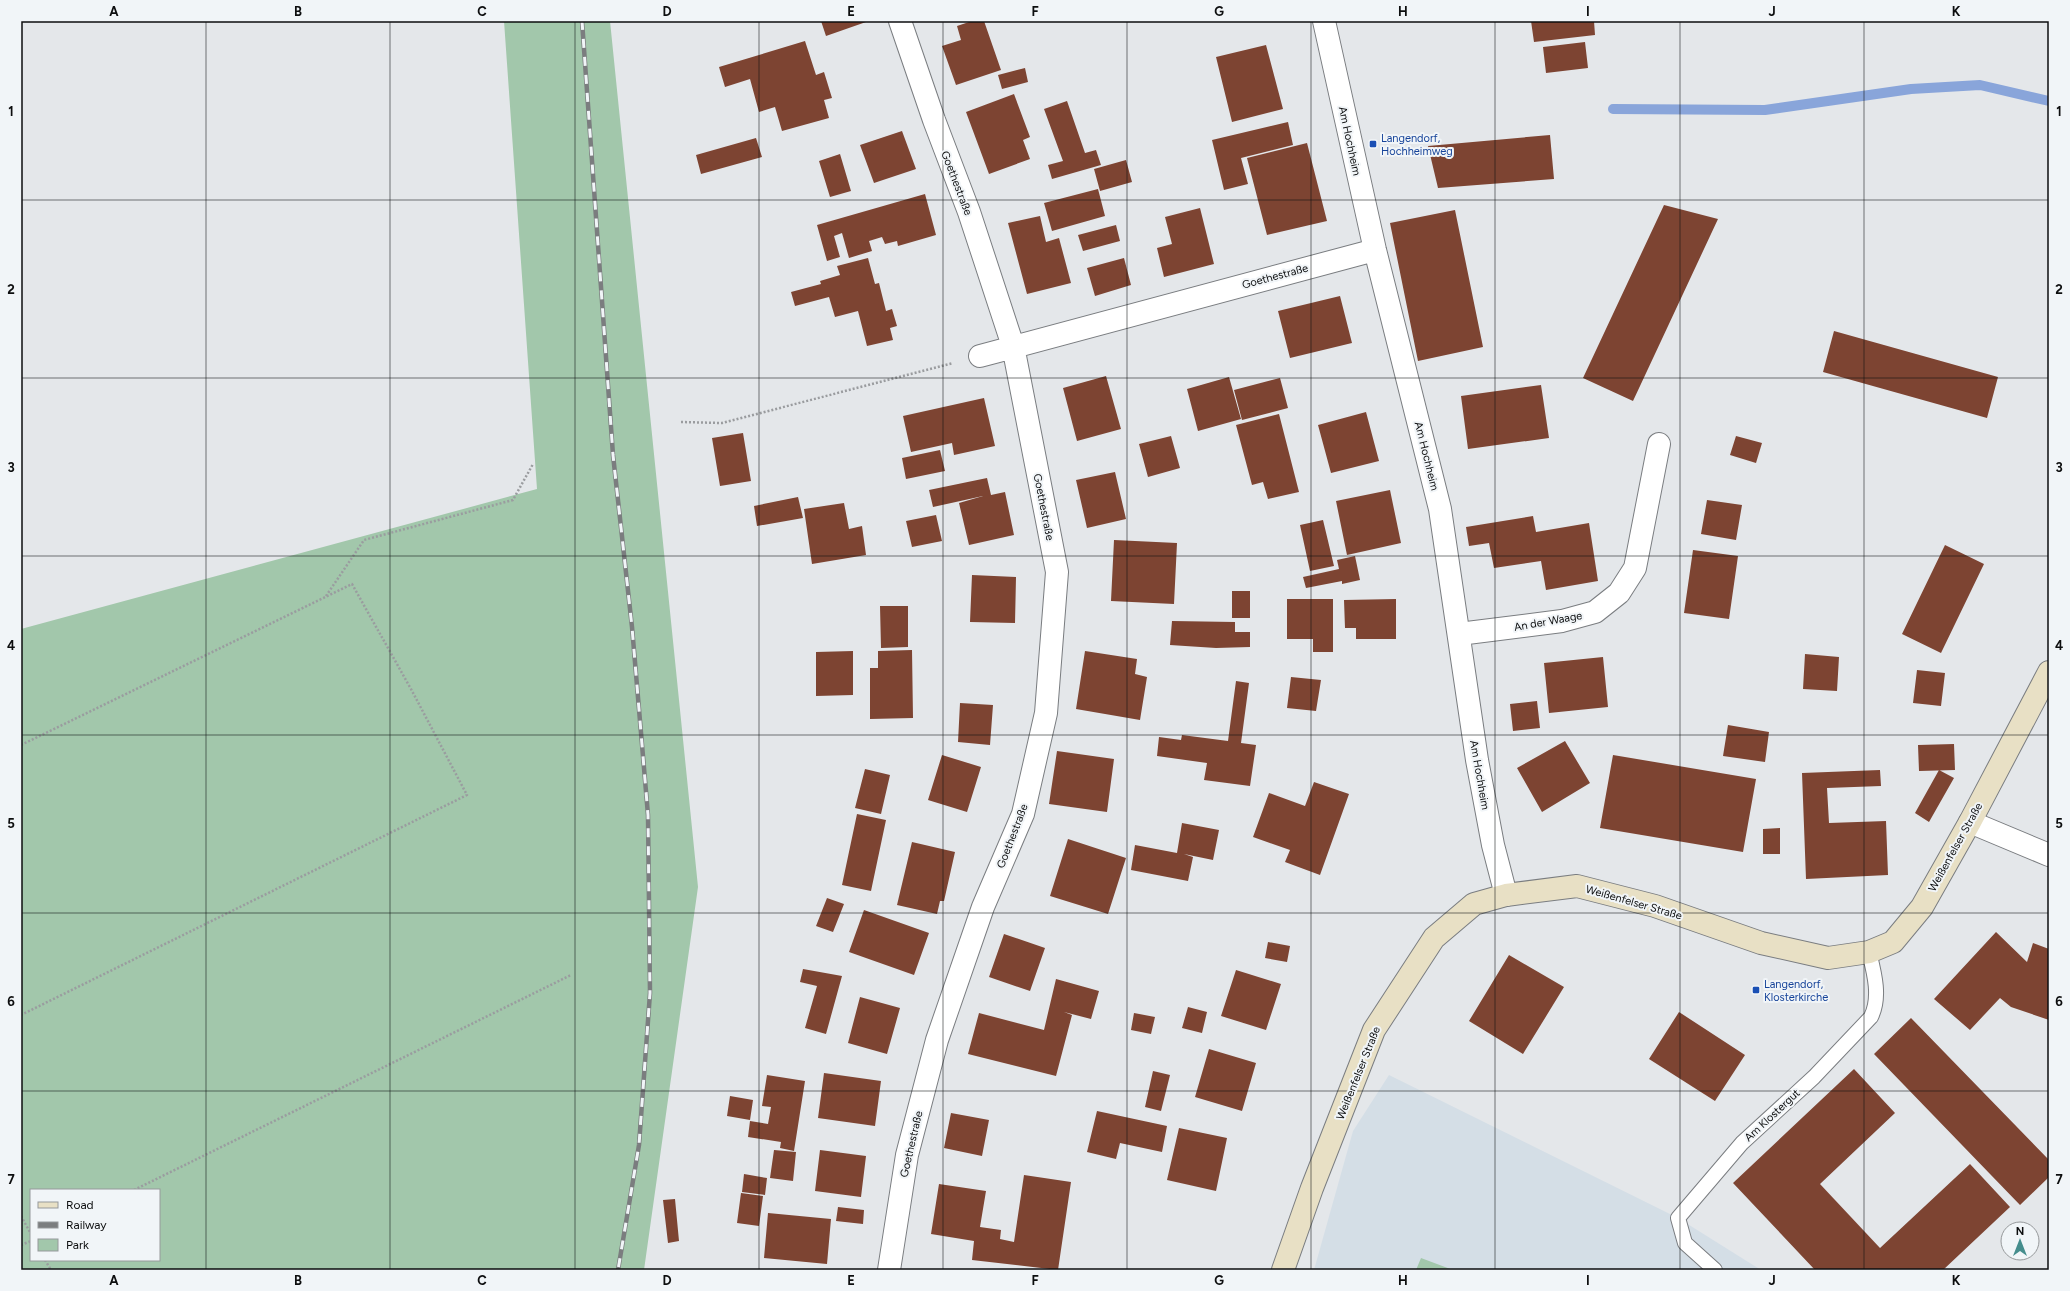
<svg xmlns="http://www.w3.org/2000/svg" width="2070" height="1291" font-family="Figtree,sans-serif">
<rect width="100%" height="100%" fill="#e4e7ea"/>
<path fill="#d4dee6" d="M1389,1075L1678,1218L1761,1270H1314L1353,1131Z"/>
<path fill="#a2c7ab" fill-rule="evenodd" d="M504,21H610L698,887L644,1270H21V629L537,489ZM31,1190H159V1260H31Z
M1421,1258L1453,1270H1416Z"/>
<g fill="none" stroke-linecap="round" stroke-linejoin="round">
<path stroke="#89a5da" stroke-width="10" d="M1613,109L1765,110L1911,89L1980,85L2049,101"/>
</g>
<path fill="#7d4432" d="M821,21H866V22L826,36Z
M972,21H984L1001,70L956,85L942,46L961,40L957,26Z
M1531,21H1594L1595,35L1534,42Z
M805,41L816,75L824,72L832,98L824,100L829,118L782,131L775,107L759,112L750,79L725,87L719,67Z
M1585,42L1588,68L1546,73L1543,47Z
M1266,45L1283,109L1232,122L1216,57Z
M1025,68L1028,82L1002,89L998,75Z
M1014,94L1030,137L1023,140L1030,159L989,174L966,112Z
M1067,101L1085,153L1096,150L1101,165L1052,179L1048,165L1063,161L1044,109Z
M1288,122L1293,145L1241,158L1248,184L1224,190L1212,140Z
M902,131L916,169L874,183L860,145Z
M1550,135L1554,179L1438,188L1428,146Z
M756,138L762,157L701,174L696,155Z
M1307,143L1327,221L1267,235L1247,158Z
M840,154L851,191L830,197L819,161Z
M1126,160L1132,182L1100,191L1094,169Z
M1098,189L1105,216L1052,231L1044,203Z
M925,194L936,235L898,246L897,241L885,244L882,237L869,241L872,251L849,258L842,233L834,236L840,257L827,261L817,225Z
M1664,205L1718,219L1633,401L1583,378Z
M1200,208L1214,264L1164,277L1157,248L1172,244L1165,217Z
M1455,210L1483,347L1418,361L1390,223Z
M1040,216L1046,242L1059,238L1071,283L1027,294L1008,223Z
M1116,225L1120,241L1083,251L1078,235Z
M868,258L875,284L879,283L886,311L892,309L897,326L890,328L893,340L867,346L858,311L835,317L829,297L795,306L791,292L821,284L820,281L840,275L837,266Z
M1124,258L1131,285L1095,296L1087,268Z
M1340,296L1352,343L1290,358L1278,311Z
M1834,331L1998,377L1987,418L1823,372Z
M1106,376L1121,429L1077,441L1063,388Z
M1229,377L1241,419L1198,431L1187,389Z
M1280,378L1288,408L1242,420L1234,390Z
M1541,385L1549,438L1468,449L1461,396Z
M984,398L995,446L954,455L952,443L911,452L903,416Z
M1366,412L1379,461L1331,473L1318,425Z
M1279,414L1299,492L1268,499L1263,482L1252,485L1236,425Z
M743,433L751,481L720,486L712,438Z
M1171,436L1180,468L1148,477L1139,444Z
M1736,436L1762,443L1756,463L1730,455Z
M940,450L945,471L906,479L902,458Z
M1115,472L1126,519L1087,528L1076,480Z
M987,478L991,495L1005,492L1014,535L969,545L959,503L983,496L933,507L929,490Z
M1390,490L1401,543L1347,555L1336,501Z
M798,497L803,518L757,526L754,506Z
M1707,500L1742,505L1736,540L1701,534Z
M844,503L849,529L862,526L866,555L812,564L804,509Z
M936,515L942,541L912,547L906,521Z
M1533,516L1536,532L1589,523L1598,581L1546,590L1541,561L1494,568L1489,543L1469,546L1466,527Z
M1323,520L1334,566L1310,571L1300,525Z
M1114,540L1177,543L1174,604L1111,601Z
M1945,545L1984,564L1941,653L1902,634Z
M1693,550L1738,556L1729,619L1684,613Z
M1355,556L1360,580L1342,584V581L1306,588L1303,577L1339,569L1337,560Z
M972,575L1016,577L1015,623L970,622Z
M1232,591H1250V618H1232Z
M1287,599H1333V652H1313V639H1287Z
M1396,599V639H1356V628H1345L1344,600Z
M880,606H908V647L881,648Z
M1172,621L1235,622V632H1250V647L1216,648L1170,645Z
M912,650L913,718L870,719V668H878V651Z
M853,651V695L816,696V652Z
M1085,651L1137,659L1135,674L1147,677L1140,720L1076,709Z
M1805,654L1839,657L1837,691L1803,689Z
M1603,657L1608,707L1549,713L1544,663Z
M1917,670L1945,673L1941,706L1913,703Z
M1291,677L1321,680L1316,711L1287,708Z
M1236,681L1249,683L1241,743L1256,745L1250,786L1204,780L1207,763L1157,756L1159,737L1181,740L1182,735L1228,741Z
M1537,701L1540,728L1513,731L1510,704Z
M960,703L993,705L990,745L958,742Z
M1728,725L1769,732L1765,762L1723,756Z
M1565,741L1590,783L1542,812L1517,768Z
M1954,744L1955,770L1919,771L1918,745Z
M1057,751L1114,759L1107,812L1049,804Z
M942,755L981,767L967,812L928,800Z
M1613,755L1756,779L1743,852L1600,828Z
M865,769L890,775L881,814L855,808Z
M1880,770L1881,786L1827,788L1829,823L1886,821L1888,875L1806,879L1802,773Z
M1939,770L1954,778L1929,822L1915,813Z
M1314,782L1349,794L1320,875L1285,862L1290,850L1253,837L1269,793L1305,806Z
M857,814L886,820L871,891L842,885Z
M1182,823L1219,830L1213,860L1184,854L1193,857L1188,881L1131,870L1135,845L1177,853Z
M1780,828V854H1763V829Z
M1068,839L1126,858L1108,914L1050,896Z
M912,842L955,852L944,901H940L937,914L897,905Z
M827,898L844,904L833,932L816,926Z
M864,910L929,933L914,975L849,952Z
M1996,932L2027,962L2033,943L2049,949V1020L2011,1007L2000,998L1970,1030L1934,999Z
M1004,934L1045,948L1030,991L989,977Z
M1268,942L1290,946L1287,962L1265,958Z
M1509,955L1564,987L1523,1054L1469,1021Z
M803,969L842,976L826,1034L805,1028L817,986L800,982Z
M1236,970L1281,984L1266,1030L1221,1016Z
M1056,979L1099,991L1091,1019L1064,1012L1072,1015L1056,1076L968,1054L979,1013L1044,1030Z
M860,997L900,1008L887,1054L848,1043Z
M1188,1007L1207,1012L1202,1033L1182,1028Z
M1679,1012L1745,1055L1715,1101L1649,1059Z
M1134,1013L1155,1017L1151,1034L1131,1030Z
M1911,1018L2049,1160V1177L2020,1205L1874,1054Z
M1209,1049L1256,1063L1242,1111L1195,1097Z
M1854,1069L1895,1113L1820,1184L1880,1248L1970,1164L2010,1207L1943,1270H1815L1733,1183Z
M1153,1071L1170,1075L1161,1111L1145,1107Z
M824,1073L881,1081L875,1126L818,1118Z
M767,1075L805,1081L794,1151L780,1148L781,1142L748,1137L750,1121L768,1124L771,1107L762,1106Z
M730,1096L753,1100L750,1120L727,1116Z
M1097,1111L1167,1126L1162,1152L1120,1143L1116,1159L1087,1152Z
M951,1113L989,1120L982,1156L944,1148Z
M1179,1128L1227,1138L1216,1191L1167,1180Z
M774,1150L796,1152L793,1181L770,1178Z
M820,1150L866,1156L861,1197L815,1191Z
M744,1174L767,1178L765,1195L742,1192Z
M1024,1175L1071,1182L1058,1270L972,1260L974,1241L931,1234L939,1184L986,1191L980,1227L1001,1230L1000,1239L1014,1242Z
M741,1193L763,1196L759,1226L737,1223Z
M675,1199L679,1241L668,1243L663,1200Z
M838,1207L864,1210L863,1224L836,1221Z
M768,1213L831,1219L827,1264L764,1258Z"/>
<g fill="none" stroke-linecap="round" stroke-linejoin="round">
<defs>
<path id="lane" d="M1715,1270L1685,1243L1678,1218L1742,1143L1814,1077L1871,1017C1881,997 1874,972 1869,952"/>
<path id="street" d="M1324,21L1375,250L1440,509L1477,760L1493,845L1506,895
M980,356L1375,250
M1459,634L1562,621L1595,612L1619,593L1635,568L1659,444
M1970,822L2049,855
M889,1270L907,1155L937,1040L983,907L1023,814L1046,713L1057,572L1013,346L969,212L934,120L900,21"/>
<path id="secondary" d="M1283,1270L1312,1188L1374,1030L1434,938L1474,904L1506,895L1577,886L1655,906L1761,943L1828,958L1869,952L1893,942L1922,907L1970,822L2049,672"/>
</defs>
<use href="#lane" stroke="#7a7d80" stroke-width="16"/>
<use href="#street" stroke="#7a7d80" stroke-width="24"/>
<use href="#secondary" stroke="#7a7d80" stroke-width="24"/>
<path stroke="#9a9c9f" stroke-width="2.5" stroke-dasharray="2 2" stroke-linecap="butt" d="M681,422L722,423L953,363
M326,596L364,540L513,500L533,464
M21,745L352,584L411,689L467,795L21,1015
M134,1190L571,975
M21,1216L31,1234
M21,1245L31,1241
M45,1260L51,1270"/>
<use href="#lane" stroke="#fff" stroke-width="14"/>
<use href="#street" stroke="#fff" stroke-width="22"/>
<use href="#secondary" stroke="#e8e0c5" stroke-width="22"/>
<defs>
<path id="rail" d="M582,21L613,455L632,627L648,815L650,993L639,1145L618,1270"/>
</defs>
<use href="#rail" stroke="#7b7d7f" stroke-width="4.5"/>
<use href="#rail" stroke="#f1f5f8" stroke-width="3" stroke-dasharray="9" stroke-linecap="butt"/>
</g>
<path fill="none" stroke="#0d0e0f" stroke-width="1" stroke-opacity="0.55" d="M206,21V1270M390,21V1270M575,21V1270M759,21V1270M943,21V1270M1127,21V1270M1311,21V1270M1495,21V1270M1680,21V1270M1864,21V1270M21,200H2049M21,378H2049M21,556H2049M21,735H2049M21,913H2049M21,1091H2049"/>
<g fill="#1a4fb4" stroke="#f1f5f8" stroke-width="1.5">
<rect x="1369" y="140" width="8" height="8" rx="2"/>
<rect x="1752" y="986" width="8" height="8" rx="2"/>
</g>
<g text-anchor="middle" stroke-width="4" stroke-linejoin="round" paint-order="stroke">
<g font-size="11" fill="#164399" stroke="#f1f5f8" text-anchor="start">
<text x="1381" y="142">Langendorf,<tspan x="1381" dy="13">Hochheimweg</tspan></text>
<text x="1764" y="988">Langendorf,<tspan x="1764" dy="13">Klosterkirche</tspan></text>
</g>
<g font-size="11" fill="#0d0e0f" stroke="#f1f5f8">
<text transform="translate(1350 141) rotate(78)" y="4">Am Hochheim</text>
<text transform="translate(957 183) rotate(69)" y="4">Goethestraße</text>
<text transform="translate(1275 276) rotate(-15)" y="4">Goethestraße</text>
<text transform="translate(1427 456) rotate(76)" y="4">Am Hochheim</text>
<text transform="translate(1044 507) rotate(79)" y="4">Goethestraße</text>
<text transform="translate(1548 621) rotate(-10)" y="4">An der Waage</text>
<text transform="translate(1480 775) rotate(80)" y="4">Am Hochheim</text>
<text transform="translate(1012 836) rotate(-69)" y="4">Goethestraße</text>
<text transform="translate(1955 847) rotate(-61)" y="4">Weißenfelser Straße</text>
<text transform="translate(1634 902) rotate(16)" y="4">Weißenfelser Straße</text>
<text transform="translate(1358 1073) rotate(-68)" y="4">Weißenfelser Straße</text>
<text transform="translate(1772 1115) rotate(-43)" y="4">Am Klostergut</text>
<text transform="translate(911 1144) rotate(-77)" y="4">Goethestraße</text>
</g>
</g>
<rect width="2070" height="1291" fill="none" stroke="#f1f5f8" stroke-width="44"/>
<rect x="30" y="1189" width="130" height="72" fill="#f1f5f8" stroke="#96999b"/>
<rect x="38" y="1202" width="20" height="6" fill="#e8e0c5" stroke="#96999b"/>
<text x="66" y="1209" font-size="12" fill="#0d0e0f">Road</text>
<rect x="38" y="1222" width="20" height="6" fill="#7b7d7f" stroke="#96999b"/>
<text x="66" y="1229" font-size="12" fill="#0d0e0f">Railway</text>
<rect x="38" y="1239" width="20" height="12" fill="#a2c7ab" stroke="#96999b"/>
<text x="66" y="1249" font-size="12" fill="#0d0e0f">Park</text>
<g transform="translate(2020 1241)"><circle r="19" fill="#f1f5f8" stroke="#96999b"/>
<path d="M0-3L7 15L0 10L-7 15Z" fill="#458d8d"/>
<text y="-6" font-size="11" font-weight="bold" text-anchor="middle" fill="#0d0e0f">N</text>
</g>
<rect x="22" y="22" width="2026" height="1247" fill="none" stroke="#0d0e0f" stroke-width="1.5"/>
<g font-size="13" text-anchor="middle" font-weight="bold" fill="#0d0e0f">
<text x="114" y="16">A</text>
<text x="298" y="16">B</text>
<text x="482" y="16">C</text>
<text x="667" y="16">D</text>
<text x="851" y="16">E</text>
<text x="1035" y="16">F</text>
<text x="1219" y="16">G</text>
<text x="1403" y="16">H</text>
<text x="1588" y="16">I</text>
<text x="1772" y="16">J</text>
<text x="1956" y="16">K</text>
<text x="11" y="116">1</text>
<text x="2059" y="116">1</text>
<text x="11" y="294">2</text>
<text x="2059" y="294">2</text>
<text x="11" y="472">3</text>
<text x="2059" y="472">3</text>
<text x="11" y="650">4</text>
<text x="2059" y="650">4</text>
<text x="11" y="828">5</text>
<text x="2059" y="828">5</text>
<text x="11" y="1006">6</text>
<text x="2059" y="1006">6</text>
<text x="11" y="1184">7</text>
<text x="2059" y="1184">7</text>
<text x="114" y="1285">A</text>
<text x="298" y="1285">B</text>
<text x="482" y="1285">C</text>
<text x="667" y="1285">D</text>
<text x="851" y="1285">E</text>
<text x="1035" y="1285">F</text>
<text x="1219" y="1285">G</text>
<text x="1403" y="1285">H</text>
<text x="1588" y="1285">I</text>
<text x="1772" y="1285">J</text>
<text x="1956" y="1285">K</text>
</g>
</svg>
